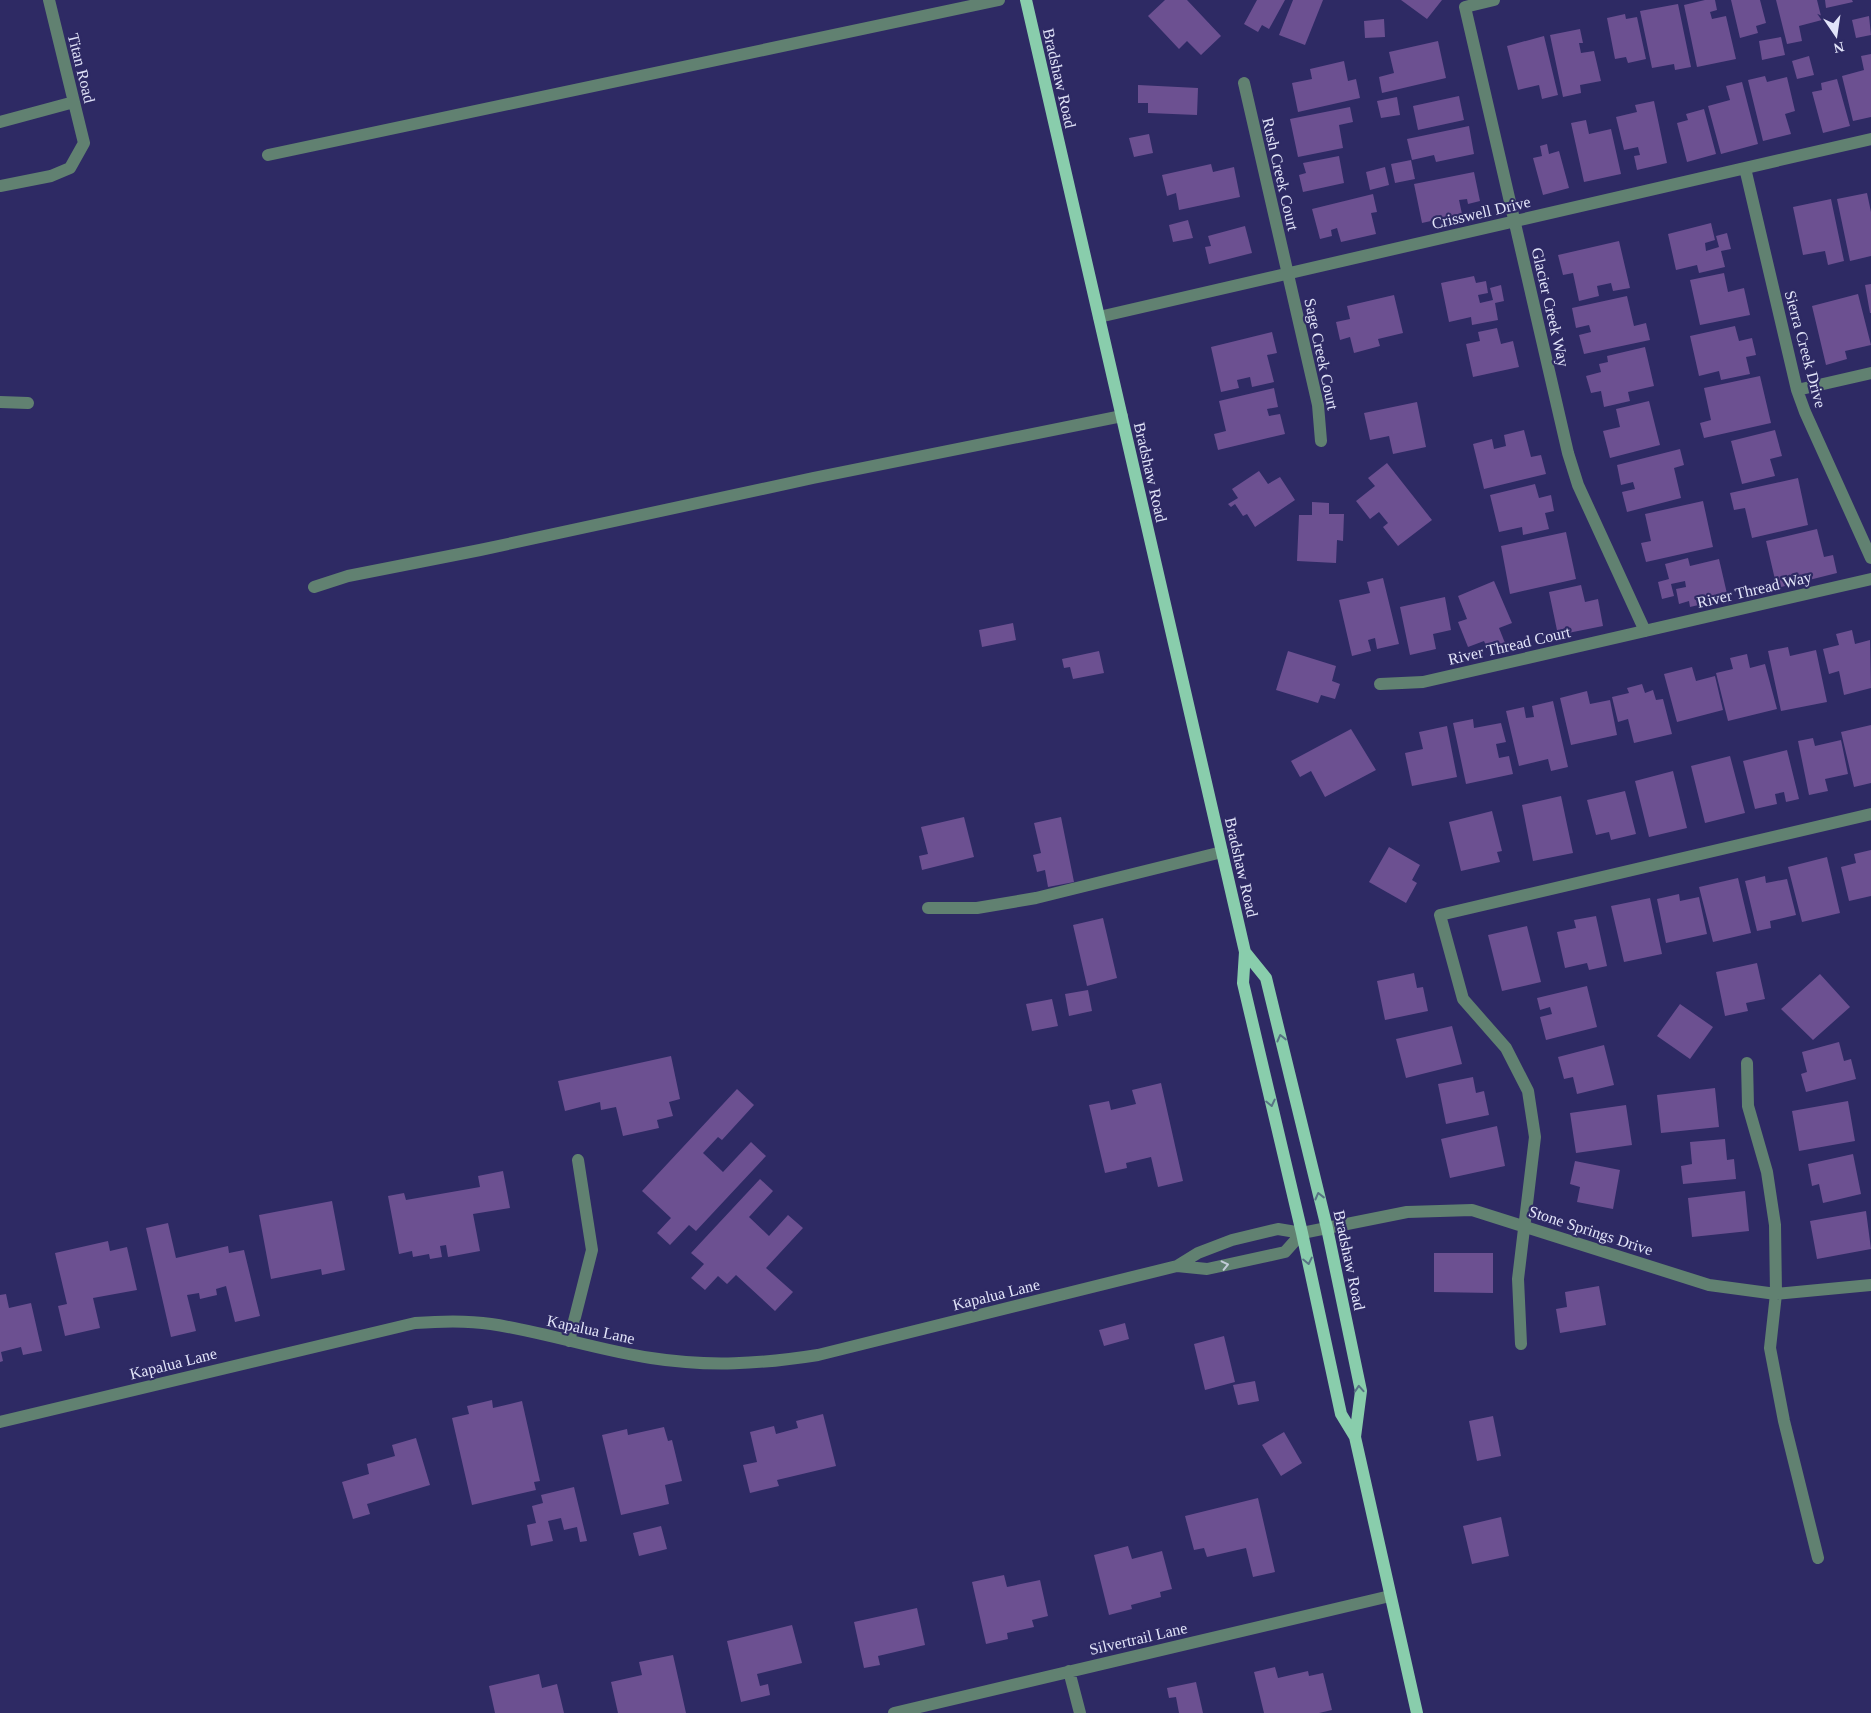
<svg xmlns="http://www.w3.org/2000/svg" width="1871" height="1713" font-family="Georgia,serif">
<rect width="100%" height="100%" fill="#2e2a64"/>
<path fill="#6c5091" d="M1165,0H1187L1221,36L1201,55L1187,41L1179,49L1148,16Z
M1257,0H1285L1269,29L1262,25L1258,32L1244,24Z
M1293,0H1323L1305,45L1279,35Z
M1401,0H1442L1427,19Z
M1705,0H1715L1717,10L1710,12L1712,19L1726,16L1736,59L1697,67L1684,5Z
M1731,0H1760L1766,23L1756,26L1758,33L1740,38Z
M1776,0H1817L1822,20L1799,26L1802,41L1787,44Z
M1825,0H1852L1853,2L1826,8Z
M1678,4L1691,67L1675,70L1674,64L1652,68L1640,11Z
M1625,14L1626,19L1637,17L1646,59L1628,63L1626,57L1615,59L1607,18Z
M1869,16L1871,35L1856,38L1852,20Z
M1384,19L1385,37L1365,38L1364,21Z
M1580,29L1583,43H1579L1581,53L1594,51L1601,81L1580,85L1581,93L1563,97L1550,35Z
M1544,36L1558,95L1542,99L1539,85L1518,90L1507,46Z
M1781,37L1785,55L1762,60L1759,41Z
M1438,41L1446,78L1382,93L1379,77L1394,73L1389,52Z
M1871,54V117L1853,121L1842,76L1864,70L1861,56Z
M1809,56L1814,75L1797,79L1792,61Z
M1344,61L1348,81L1356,79L1360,98L1298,112L1292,83L1312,79L1310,69Z
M1765,76L1767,82L1787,77L1795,111L1785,114L1791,134L1763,141L1748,80Z
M1837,79L1850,126L1823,133L1812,92L1822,90L1821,83Z
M1742,82L1758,144L1721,154L1708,106L1730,100L1726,86Z
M1138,85L1198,88L1197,115L1148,113V103H1138Z
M1459,96L1464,120L1418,130L1413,106Z
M1397,97L1400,115L1381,118L1377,101Z
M1654,101L1667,163L1637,170L1634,156L1640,155L1638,147L1624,150L1616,117L1637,112L1635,105Z
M1350,107L1353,122L1339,125L1343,148L1298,157L1290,119Z
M1704,109L1716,154L1687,162L1677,123L1688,120L1686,114Z
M1586,120L1589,134L1611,129L1621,174L1584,182L1571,123Z
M1469,126L1474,154L1436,162L1434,155L1412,160L1407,139Z
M1149,134L1153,153L1134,157L1129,138Z
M1547,144L1549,154L1559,151L1569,188L1543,195L1533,158L1542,156L1540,146Z
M1339,156L1344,183L1303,192L1299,175L1306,173L1303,163Z
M1411,160L1415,179L1395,183L1391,164Z
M1211,164L1213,172L1234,167L1240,197L1179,210L1176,193L1167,196L1162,175Z
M1385,167L1389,185L1370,190L1366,172Z
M1474,172L1480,201L1468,204L1467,199L1459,200L1462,214L1422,223L1414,184Z
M1867,193L1871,212V256L1850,261L1837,199Z
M1373,194L1377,212L1371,213L1376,234L1341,242L1337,228L1331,230L1332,236L1320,239L1312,209Z
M1831,199L1844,261L1828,265L1825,251L1803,255L1793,207Z
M1188,220L1193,238L1173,242L1169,225Z
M1711,223L1715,240L1705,243L1706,251L1719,247L1716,236L1727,233L1731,249L1721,251L1725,267L1699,273L1697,265L1676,270L1668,234Z
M1245,226L1252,253L1209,264L1205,247L1211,246L1208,236Z
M1619,241L1630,288L1613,291L1611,283L1597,286L1599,296L1579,301L1573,273L1563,275L1558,255Z
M1724,273L1728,292L1744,288L1750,315L1700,325L1690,280Z
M1474,276L1476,283L1486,281L1488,293L1478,295L1480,303L1493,300L1490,288L1501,285L1504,301L1495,303L1498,320L1472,325L1471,317L1449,322L1441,283Z
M1871,284V313H1870L1865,285Z
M1858,294L1871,345L1845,351L1847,359L1826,365L1812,306Z
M1394,295L1403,333L1378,339L1380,346L1354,353L1350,337L1340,340L1336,322L1350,319L1347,306Z
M1627,296L1634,326L1646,323L1650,340L1584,354L1579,335L1591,332L1589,325L1576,328L1572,308Z
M1735,326L1739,341L1752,338L1756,355L1746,357L1750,374L1721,380L1719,371L1699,376L1690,336Z
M1497,328L1501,344L1513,341L1519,367L1473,377L1466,344L1480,341L1478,332Z
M1272,332L1277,353L1267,355L1274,382L1252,387L1250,377L1237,380L1239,388L1221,392L1211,347Z
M1645,347L1654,386L1628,392L1630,401L1604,407L1601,391L1591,393L1586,376L1601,372L1599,364L1608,362L1607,356Z
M1760,376L1771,423L1704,438L1700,423L1711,420L1704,388Z
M1274,388L1278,407L1267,409L1269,416L1280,414L1285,434L1218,450L1214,434L1226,431L1219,401Z
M1649,401L1660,445L1610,458L1603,431L1620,427L1616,409Z
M1417,402L1426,447L1393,454L1389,436L1370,440L1364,413Z
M1524,430L1531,457L1541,455L1546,474L1484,489L1473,444L1492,439L1494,449L1506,446L1504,435Z
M1775,430L1782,456L1770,459L1775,476L1742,484L1731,441Z
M1680,449L1684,465L1674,468L1681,498L1627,512L1622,492L1635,489L1633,482L1621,485L1617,465Z
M1387,463L1432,520L1398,546L1383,527L1388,523L1379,512L1370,519L1356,501L1375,486L1368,478Z
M1259,471L1268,484L1280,477L1295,500L1255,527L1247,514L1243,516L1235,504L1231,507L1228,504L1238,498L1232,489Z
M1798,478L1808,525L1752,538L1745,508L1734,510L1730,493Z
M1535,484L1539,498L1551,495L1554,511L1545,513L1549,529L1523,535L1522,527L1499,532L1490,495Z
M1703,501L1713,547L1646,562L1641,543L1651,541L1645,514Z
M1312,502L1329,503V514H1344L1343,541L1337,540L1336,563L1297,561L1299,515H1312Z
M1817,529L1824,557L1833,555L1837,573L1777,588L1766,541Z
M1566,532L1576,579L1510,594L1501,546Z
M1688,558L1690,566L1719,559L1728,598L1690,607L1689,601L1679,604L1676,589L1686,587L1685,581L1671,584L1674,596L1662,599L1658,582L1669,579L1665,564Z
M1383,578L1399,644L1377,649L1375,638L1368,640L1371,651L1352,656L1339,600L1370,593L1367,582Z
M1494,581L1512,623L1499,628L1505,643L1488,650L1484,641L1468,647L1458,622L1467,619L1458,596Z
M1581,585L1585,602L1598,599L1603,626L1558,635L1549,592Z
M1445,597L1451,630L1433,634L1436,649L1410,655L1400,607Z
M1013,623L1016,640L982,647L979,630Z
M1852,630L1855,644L1870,640L1871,688L1844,695L1839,671L1829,674L1823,649L1839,645L1836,634Z
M1788,647L1790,656L1816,650L1827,702L1781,711L1768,651Z
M1099,651L1104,673L1073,679L1070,667L1064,668L1062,659Z
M1288,651L1336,666L1332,681L1340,684L1335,699L1321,695L1318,703L1276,690Z
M1747,654L1750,668L1765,664L1777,709L1728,721L1716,673L1733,669L1730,658Z
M1692,667L1696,681L1715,676L1723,710L1677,722L1664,674Z
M1642,684L1645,693L1653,690L1656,700L1663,699L1672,734L1634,743L1628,719L1618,722L1612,697L1629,693L1627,688Z
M1587,691L1590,704L1610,700L1617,735L1571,745L1560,698Z
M1553,701L1568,767L1551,771L1548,759L1519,766L1506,711L1524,707L1526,718L1534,717L1532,706Z
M1473,719L1474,728L1501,723L1506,742L1496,744L1499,758L1509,756L1513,774L1466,784L1453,723Z
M1871,725V783L1854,787L1841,732Z
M1447,726L1457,777L1412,786L1405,753L1423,749L1419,732Z
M1351,729L1376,770L1325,797L1311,771L1300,777L1291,761Z
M1813,738L1815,746L1841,740L1848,774L1825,779L1828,791L1809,795L1798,741Z
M1787,750L1799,799L1786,802L1784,792L1775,794L1777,804L1755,809L1743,761Z
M1730,756L1745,813L1705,823L1691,766Z
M1673,771L1687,828L1649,837L1635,781Z
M1625,791L1636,834L1611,840L1609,832L1596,835L1587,800Z
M1561,796L1573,853L1533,861L1522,805Z
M1492,811L1502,851L1497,852L1500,862L1461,871L1449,822Z
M964,817L974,857L922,870L919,856L928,854L921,827Z
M1061,817L1074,882L1048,887L1045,870L1037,872L1033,855L1041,853L1034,823Z
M1389,847L1420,865L1412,880L1417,883L1406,903L1369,882Z
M1871,850V896L1849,901L1841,867L1856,863L1854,854Z
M1827,857L1840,913L1802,922L1788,867Z
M1765,876L1766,883L1787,879L1796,915L1770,921L1771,928L1757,931L1745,881Z
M1738,878L1751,933L1713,942L1699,887Z
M1679,894L1680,901L1699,897L1707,934L1666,943L1657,899Z
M1650,898L1662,954L1624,962L1611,906Z
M1596,916L1607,966L1589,970L1587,963L1565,968L1557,932L1576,928L1574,920Z
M1103,918L1117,978L1087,986L1073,925Z
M1527,926L1541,982L1502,991L1488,935Z
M1757,963L1765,999L1746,1003L1748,1011L1725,1016L1716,972Z
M1414,973L1417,988L1423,987L1428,1011L1385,1020L1377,981Z
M1820,974L1850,1007L1813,1040L1781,1009Z
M1587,986L1597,1027L1546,1040L1540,1017L1552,1014L1550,1007L1540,1010L1537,998Z
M1088,990L1092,1011L1069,1016L1065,994Z
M1052,999L1058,1026L1032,1031L1026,1004Z
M1680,1004L1713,1027L1690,1059L1657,1036Z
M1452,1026L1462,1064L1406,1078L1396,1039Z
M1839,1042L1844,1061L1851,1059L1856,1079L1806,1092L1801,1074L1807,1072L1802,1052Z
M1604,1045L1614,1085L1577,1094L1573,1077L1564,1079L1558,1057Z
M671,1056L680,1099L669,1102L673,1116L657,1120L659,1128L623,1136L616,1107L601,1110L600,1102L565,1111L558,1081Z
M1473,1077L1476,1093L1484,1091L1489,1115L1446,1124L1438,1084Z
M1161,1083L1183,1181L1158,1187L1151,1157L1126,1163L1127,1168L1105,1173L1089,1105L1109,1101L1111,1110L1136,1104L1132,1090Z
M1715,1088L1719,1127L1661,1133L1657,1095Z
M737,1089L754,1105L722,1140L718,1137L703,1153L723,1172L751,1142L766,1156L696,1231L689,1225L670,1245L657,1233L671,1218L642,1191Z
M1848,1101L1855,1141L1799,1151L1792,1111Z
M1626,1105L1632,1145L1576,1153L1570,1113Z
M1497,1126L1505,1166L1450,1178L1441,1139Z
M1725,1139L1727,1160L1734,1159L1736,1179L1683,1184L1681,1166L1692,1164L1690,1142Z
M1853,1154L1861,1194L1823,1203L1819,1184L1812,1186L1808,1164Z
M1575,1161L1620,1170L1613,1209L1577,1202L1580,1187L1570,1184Z
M503,1171L510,1208L473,1214L480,1251L448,1257L446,1245L440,1246L442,1257L430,1259L429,1254L413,1257L412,1251L399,1254L388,1196L404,1193L406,1200L480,1187L478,1176Z
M760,1179L773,1191L749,1217L769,1236L788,1215L803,1228L766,1268L793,1292L775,1311L736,1275L727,1284L718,1276L705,1290L691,1278L704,1264L691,1253Z
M1745,1191L1749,1231L1692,1237L1688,1198Z
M332,1201L345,1270L322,1275L321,1269L271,1279L259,1215Z
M1866,1211L1871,1249L1817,1259L1810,1221Z
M168,1223L176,1258L228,1246L229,1253L244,1250L260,1316L235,1322L226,1286L216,1289L217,1295L200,1299L199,1293L187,1295L196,1331L171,1337L146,1228Z
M108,1241L110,1251L127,1247L137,1290L93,1298L100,1328L65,1336L58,1306L67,1304L55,1253Z
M1434,1253H1493V1293L1434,1292Z
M1599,1286L1606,1325L1560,1333L1556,1309L1567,1307L1565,1292Z
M6,1294L9,1308L31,1303L42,1351L23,1355L21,1347L1,1352L3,1361L0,1362V1295Z
M1125,1323L1129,1339L1104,1346L1099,1330Z
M1224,1336L1235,1382L1205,1390L1194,1344Z
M1255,1381L1259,1401L1238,1405L1233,1385Z
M492,1400L493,1408L522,1401L540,1481L534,1482L536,1490L472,1505L452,1418L469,1414L467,1406Z
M823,1414L836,1466L777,1480L779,1486L750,1493L743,1465L757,1462L750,1432L774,1426L776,1434L798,1428L796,1421Z
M1493,1416L1501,1456L1477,1461L1469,1421Z
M664,1427L668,1441L672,1440L682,1481L665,1485L669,1504L621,1515L602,1435L627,1429L628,1435Z
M1284,1432L1302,1463L1281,1476L1262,1445Z
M416,1438L430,1485L367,1504L370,1514L353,1519L342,1482L369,1474L367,1464L395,1456L392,1445Z
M574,1487L587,1541L580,1542L577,1527L564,1530L561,1518L548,1521L553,1541L531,1546L527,1525L536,1523L532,1506L543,1503L541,1495Z
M1258,1498L1275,1572L1253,1577L1246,1548L1207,1557L1204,1548L1194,1550L1185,1516Z
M1501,1517L1509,1556L1472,1564L1463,1526Z
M661,1526L667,1549L639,1556L633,1533Z
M1128,1546L1132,1559L1162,1551L1172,1589L1160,1592L1161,1597L1131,1605L1132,1609L1109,1615L1094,1555Z
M1004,1575L1007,1587L1040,1580L1048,1616L1032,1620L1034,1627L1007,1633L1008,1639L986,1644L972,1582Z
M917,1608L925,1645L878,1656L880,1665L864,1668L854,1622Z
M792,1625L802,1663L757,1674L760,1686L768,1684L770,1695L741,1702L727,1641Z
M673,1655L686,1713H618L611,1682L642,1675L639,1662Z
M1275,1667L1278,1678L1308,1671L1309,1676L1323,1673L1332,1710L1319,1713H1264L1254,1672Z
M539,1674L542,1688L557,1684L564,1713H495L489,1686Z
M1196,1682L1203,1713H1179L1176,1697L1169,1698L1167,1688Z"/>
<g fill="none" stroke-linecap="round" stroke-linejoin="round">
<path stroke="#618171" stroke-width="12" d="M1494,0L1465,7L1568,453L1578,485L1645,631
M1244,83L1318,405L1321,441
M0,122L74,102
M268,155L999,0
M1745,168L1797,390L1805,412L1871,558
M0,186L51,176L70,168L84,143L49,0
M1099,317L1871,139
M1797,390L1871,373
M0,402L28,403
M314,587L348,576L480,550L813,478L1122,416
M1380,684L1423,682L1871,579
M928,908H977L1036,898L1222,852
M1747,1063L1748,1106L1767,1172L1775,1225L1776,1294L1770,1348L1784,1421L1818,1558
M1177,1266L1207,1269L1285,1252L1302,1233
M569,1341L592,1250L578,1160
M1521,1344L1518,1279L1535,1137L1528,1091L1506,1048L1463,999L1440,915L1871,814
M0,1422L415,1323C441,1321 466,1320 491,1324C545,1332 597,1350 651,1358C708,1367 761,1364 818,1355L1177,1266L1198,1253L1232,1240L1278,1229L1302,1233L1407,1212L1472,1210L1709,1285L1776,1294L1871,1285
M1069,1671L1080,1713
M894,1713L1390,1596"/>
<path stroke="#89cdac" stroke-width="12" d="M1026,0L1245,952L1243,983L1302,1233L1341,1414L1355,1437L1417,1713
M1245,952L1266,978L1327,1228L1361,1391L1355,1437"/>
</g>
<defs><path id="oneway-chevron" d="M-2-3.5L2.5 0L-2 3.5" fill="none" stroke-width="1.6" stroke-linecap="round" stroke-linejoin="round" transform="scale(1.25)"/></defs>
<g stroke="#577384">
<use href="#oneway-chevron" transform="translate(1281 1038) rotate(-104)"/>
<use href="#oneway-chevron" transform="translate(1271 1103) rotate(77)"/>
<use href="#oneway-chevron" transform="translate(1319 1196) rotate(-104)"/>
<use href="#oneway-chevron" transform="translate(1308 1261) rotate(78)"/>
<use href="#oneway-chevron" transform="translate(1359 1389) rotate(-94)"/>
</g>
<use stroke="#c2cbd7" href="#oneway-chevron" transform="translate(1225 1265) rotate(-13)"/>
<g text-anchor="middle" stroke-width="4.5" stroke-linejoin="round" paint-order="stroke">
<g font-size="16" fill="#e2e4f9" stroke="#2e2a64">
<text transform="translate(82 68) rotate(76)" y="6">Titan Road</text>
<text transform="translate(1060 78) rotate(77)" y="6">Bradshaw Road</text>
<text transform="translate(1281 174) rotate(77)" y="6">Rush Creek Court</text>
<text transform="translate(1481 212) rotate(-13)" y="6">Crisswell Drive</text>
<text transform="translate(1551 307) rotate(77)" y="6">Glacier Creek Way</text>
<text transform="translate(1806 349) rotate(75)" y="6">Sierra Creek Drive</text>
<text transform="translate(1322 354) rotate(78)" y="6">Sage Creek Court</text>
<text transform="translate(1151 472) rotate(77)" y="6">Bradshaw Road</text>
<text transform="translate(1754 589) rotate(-13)" y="6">River Thread Way</text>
<text transform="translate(1509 645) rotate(-13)" y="6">River Thread Court</text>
<text transform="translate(1242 867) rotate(77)" y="6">Bradshaw Road</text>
<text transform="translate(1591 1230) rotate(18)" y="6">Stone Springs Drive</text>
<text transform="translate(1350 1260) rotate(78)" y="6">Bradshaw Road</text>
<text transform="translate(996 1294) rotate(-14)" y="6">Kapalua Lane</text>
<text transform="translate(591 1329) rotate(12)" y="6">Kapalua Lane</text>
<text transform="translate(173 1363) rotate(-14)" y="6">Kapalua Lane</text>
<text transform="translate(1138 1638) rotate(-13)" y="6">Silvertrail Lane</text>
</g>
</g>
<g transform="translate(1836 35) rotate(167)" stroke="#2e2a64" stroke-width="4" paint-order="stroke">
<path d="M0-4L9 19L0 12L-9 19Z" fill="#e2e4f9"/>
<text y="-8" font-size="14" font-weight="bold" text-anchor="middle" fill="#e2e4f9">N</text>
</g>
</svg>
